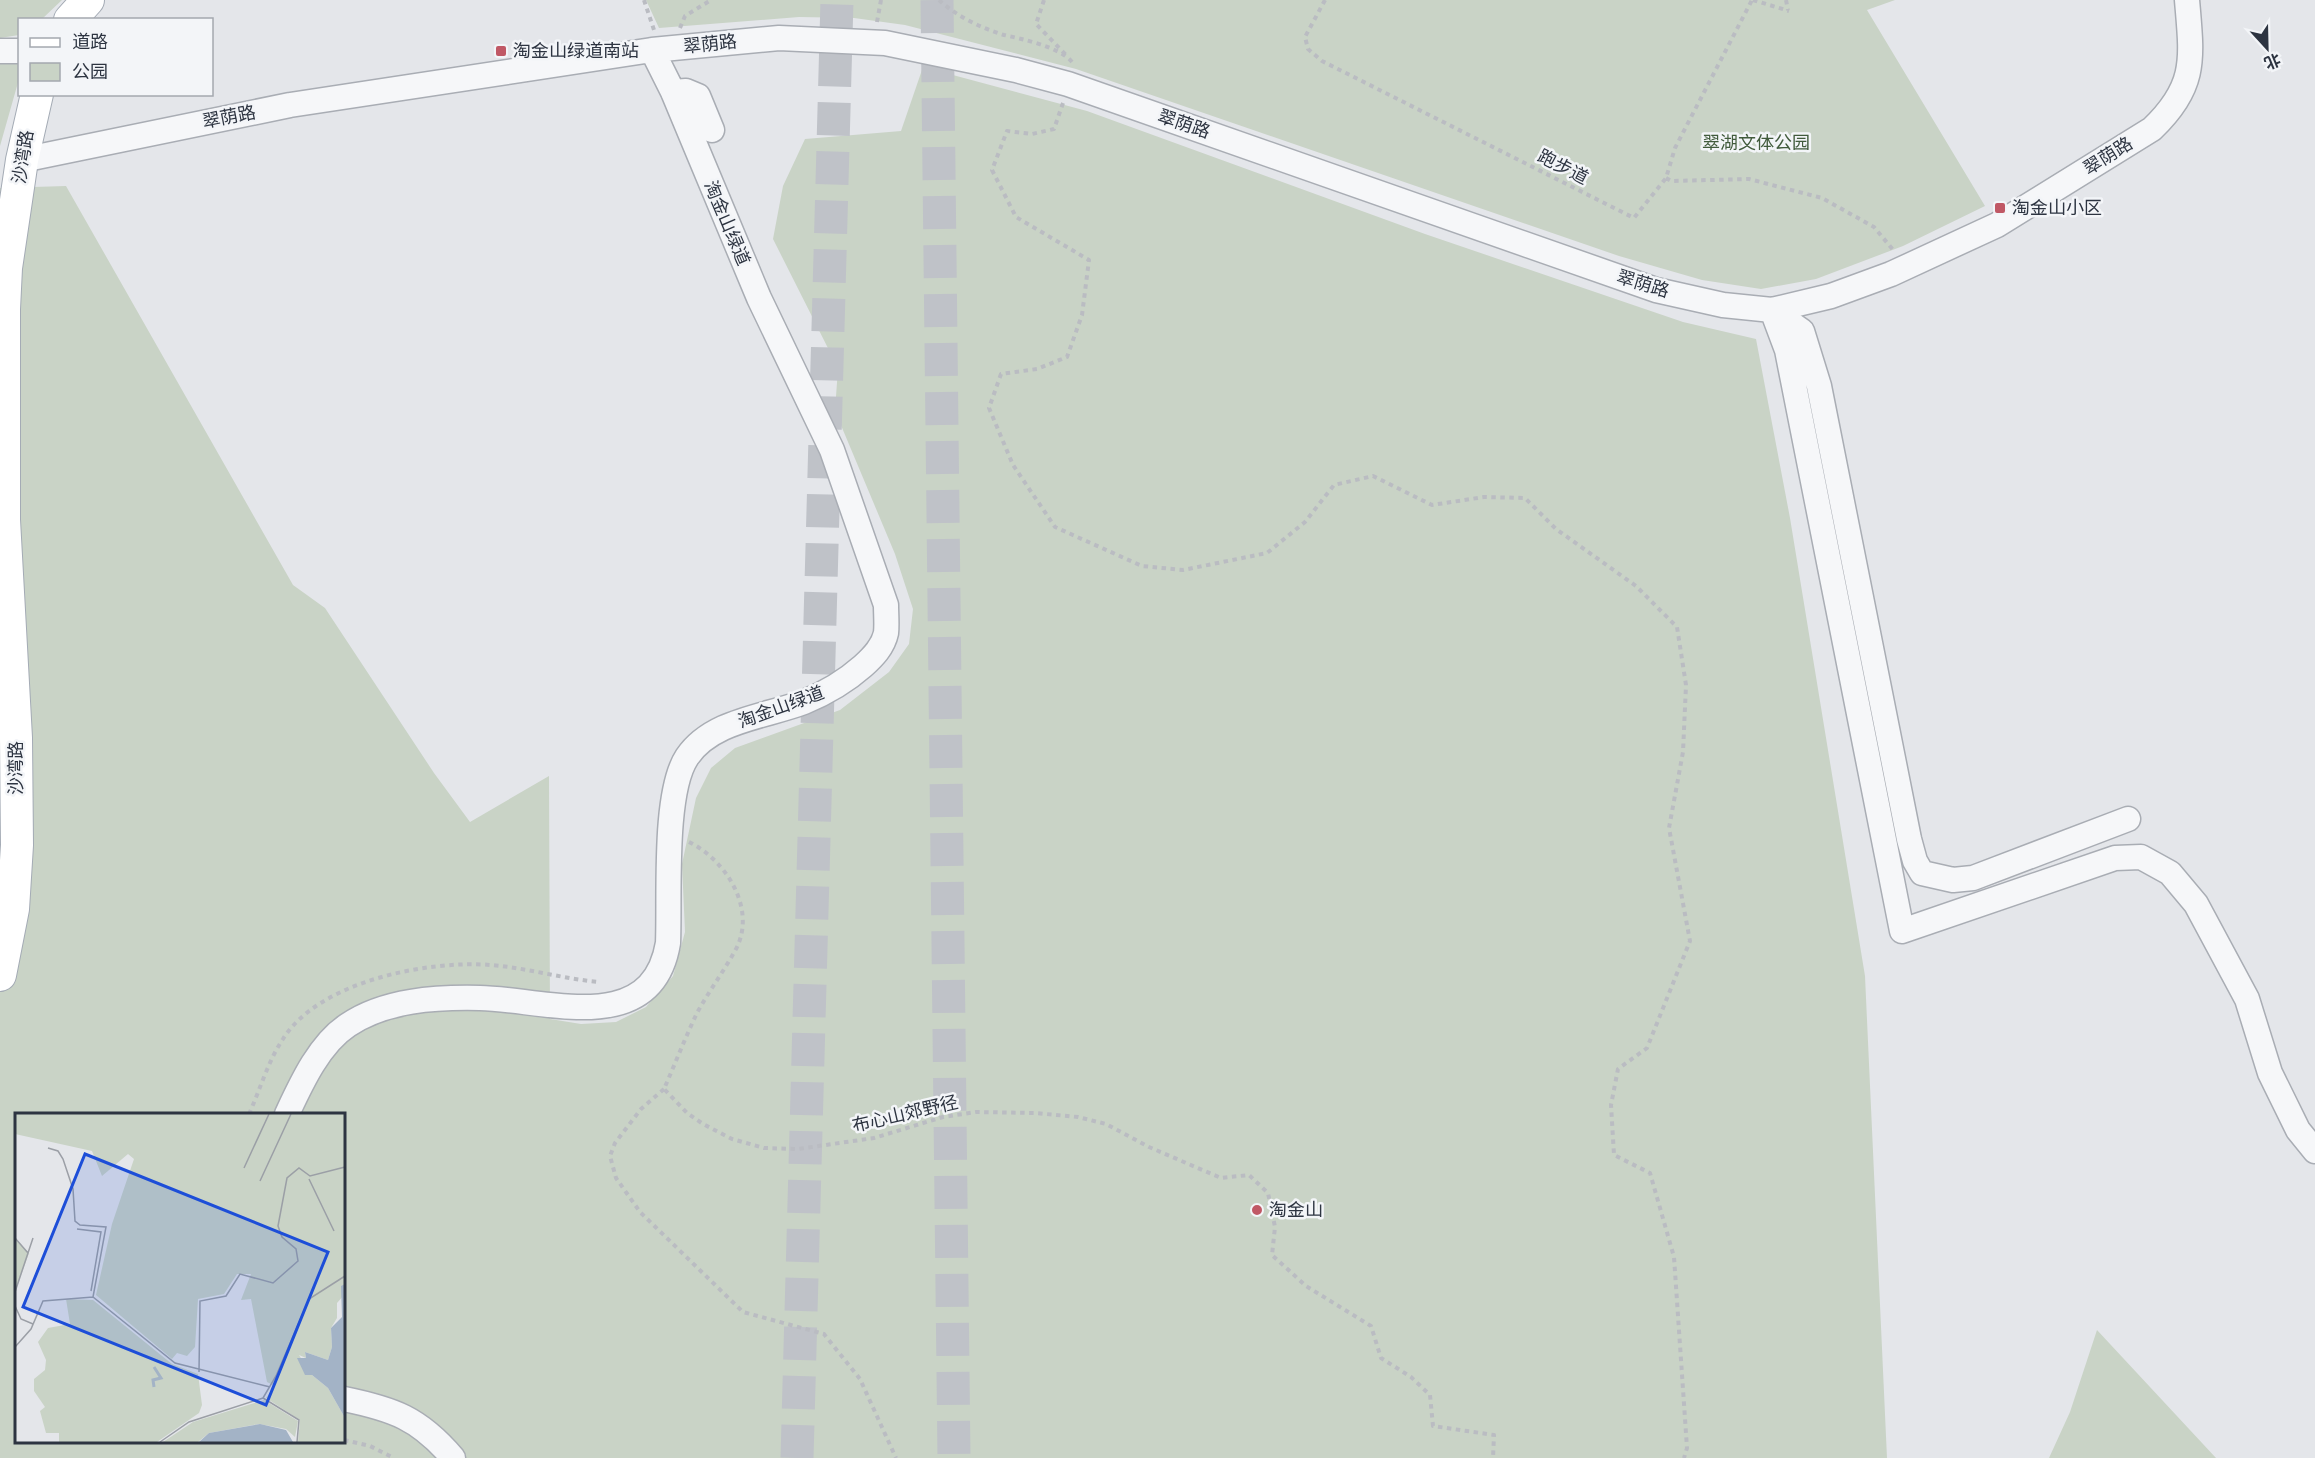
<svg xmlns="http://www.w3.org/2000/svg" width="2315" height="1458" font-family="'PT Sans','Noto Sans SC',sans-serif">
<rect width="100%" height="100%" fill="#e4e6ea"/>
<path fill="#c9d3c6" fill-rule="evenodd" d="M0,0H62L42,19L20,20L19,35L0,38Z
M646,0H1895L1867,10L1985,206L1903,246L1816,279L1761,289L1702,280L1619,256L1076,69L905,25L854,18L799,17L659,28Z
M0,59H20L19,79L0,146Z
M923,67L1087,111L1425,234L1683,322L1756,339L1790,518L1865,976L1887,1458H0V188L66,186L293,585L325,608L434,773L470,822L549,776L550,1019L581,1024L616,1022L646,1007L673,976L685,932L682,864L696,798L711,768L735,748L840,710L889,672L909,644L913,609L895,554L835,411L838,368L773,239L783,186L805,139L901,131ZM16,1114H344V1442H16Z
M2097,1330L2216,1458H2049L2070,1412Z"/>
<g fill="none" stroke-linecap="round" stroke-linejoin="round">
<path stroke="#bfc2c8" stroke-width="33" stroke-dasharray="33 16" stroke-linecap="butt" d="M937,0L954,1458
M797,1458L837,0"/>
<defs>
<path id="minor" d="M0,51H20
M673,92L686,91L698,96L712,130
M22,160L290,105L652,50L779,38L885,43L1016,70L1068,84L1656,290L1723,305L1772,310L1831,296L1891,274L1997,225L2152,129C2197,86 2192,59 2187,0
M1772,310L1787,350L1902,931L2115,858L2141,857L2170,873L2196,904L2247,999L2270,1073L2298,1130L2315,1151
M1772,310L1802,331L1819,386L1909,839L1915,861L1922,873L1953,880L1973,878L2128,819
M287,1114C301,1084 319,1044 348,1025C385,1000 436,997 480,998C544,999 652,1039 668,943C670,898 663,793 687,757C712,720 765,717 804,702C826,693 846,681 863,666C873,657 883,647 886,633C887,625 886,614 886,605L832,450L759,298L673,92L652,50
M344,1399C393,1409 419,1418 453,1458"/>
<path id="major" d="M70,20L88,0
M0,975L13,909L17,845L16,738L4,520V309L6,268L22,160L37,94"/>
</defs>
<use href="#minor" stroke="#a9adb4" stroke-width="27"/>
<use href="#major" stroke="#a4abb5" stroke-width="34"/>
<path stroke="#babcc2" stroke-width="4" stroke-dasharray="4.5 4.5" stroke-linecap="butt" d="M644,0L654,30
M939,0C956,16 981,28 1004,35C1022,39 1060,47 1072,62
M1044,0L1036,24L1067,56
M1325,0L1305,37L1308,49L1322,61L1634,218L1666,178L1675,148L1752,0
M1753,0L1789,11
M1786,0L1788,10
M877,22L881,0
M680,28L685,16L711,0
M1063,103L1054,129L1032,134L1007,131L992,170L1016,217L1089,260L1082,315L1067,357L1037,369L1001,374L989,408L1013,465L1055,527L1142,566L1183,570L1267,553L1305,522L1334,485L1373,476L1432,505L1484,497L1525,498L1556,529L1636,586L1677,627L1686,685L1683,752L1669,828L1690,941L1647,1048L1618,1069L1611,1105L1614,1155L1650,1173L1674,1257L1687,1448L1684,1458
M1666,178L1671,181L1749,179L1822,198L1874,227L1894,251
M689,842C726,860 757,909 736,949C724,971 709,991 697,1013C685,1038 675,1064 664,1089L687,1113L703,1124L732,1139L764,1148L798,1149L874,1138L943,1117L976,1112L1035,1113L1078,1117L1106,1124L1149,1147L1221,1178L1249,1175L1268,1193L1275,1227L1272,1255L1306,1286L1371,1326L1381,1358L1411,1377L1430,1395L1433,1426L1494,1435L1493,1458
M664,1089L641,1109L615,1143L610,1156L616,1178L640,1212L743,1312L824,1334L860,1379L896,1458
M249,1114C260,1090 268,1061 283,1039C319,981 428,960 491,965C528,968 563,979 600,982
M344,1440L370,1446L394,1458"/>
<use href="#minor" stroke="#f6f7f9" stroke-width="24"/>
<use href="#major" stroke="#fff" stroke-width="32"/>
</g>
<g fill="#c05865" stroke="#f3f5f8" stroke-width="2">
<rect x="495" y="45" width="12" height="12" rx="3"/>
<rect x="1994" y="202" width="12" height="12" rx="3"/>
<circle cx="1257" cy="1210" r="6"/>
</g>
<g text-anchor="middle" stroke-width="5" stroke-linejoin="round" paint-order="stroke">
<g font-size="18" fill="#2d3441" stroke="#f3f5f8">
<text transform="translate(710 44) rotate(-6)" y="6">翠荫路</text>
<text transform="translate(229 117) rotate(-11)" y="6">翠荫路</text>
<text transform="translate(1184 124) rotate(19)" y="6">翠荫路</text>
<text transform="translate(2108 156) rotate(-32)" y="6">翠荫路</text>
<text transform="translate(23 157) rotate(-81)" y="6">沙湾路</text>
<text transform="translate(1563 167) rotate(27)" y="6">跑步道</text>
<text transform="translate(727 223) rotate(67)" y="6">淘金山绿道</text>
<text transform="translate(1643 284) rotate(17)" y="6">翠荫路</text>
<text transform="translate(781 707) rotate(-20)" y="6">淘金山绿道</text>
<text transform="translate(16 768) rotate(-90)" y="6">沙湾路</text>
<text transform="translate(905 1114) rotate(-13)" y="6">布心山郊野径</text>
</g>
<g font-size="18" fill="#2d3441" stroke="#f3f5f8" text-anchor="start">
<text x="513" y="57">淘金山绿道南站</text>
<text x="2012" y="214">淘金山小区</text>
<text x="1269" y="1216">淘金山</text>
</g>
<g font-size="18" fill="#415b3c" stroke="#f3f5f8">
<text x="1756" y="149">翠湖文体公园</text>
</g>
</g>
<g transform="translate(15 1113)">
<rect width="330" height="330" fill="#e4e6ea"/>
<path d="M0,1H330L329,182L322,190V205L316,215L317,234L313,247L290,239L291,245L284,242L297,262L313,275L330,305V329H283L285,307L251,285L260,273L252,269L236,186L226,187L236,161H222L209,181L183,186L180,234L172,243L162,240L157,246L81,182L97,111L119,46L113,41L87,63L77,38L0,21ZM0,125L14,140L0,179ZM51,186L78,187L157,251L183,261L187,292L184,300L142,329H44V320H31L25,298L30,294L19,278V266L30,257L31,247L23,229L33,215L55,211ZM249,287L283,308L280,324L271,316L244,311L194,320L183,329H148L178,309Z" fill="#c9d3c6"/>
<path d="M330,171V305L313,275L297,262H290L282,245H291L290,239L313,247L317,234L316,215L327,204L326,173ZM245,311L271,317L278,329H184L194,320Z" fill="#a3b3c6"/>
<path fill="none" stroke="#a3b3c6" stroke-width="3" d="M139,274L138,267L146,265L139,254"/>
<path fill="none" stroke="#9b9fa6" stroke-width="1.5" d="M33,35L43,38L48,46L58,76L60,108L65,112L91,114L78,184M229,55L254,1M294,66L319,118M245,68L276,1M62,116L86,119L76,178M0,125L13,140M0,179L18,125M0,193L6,206L18,211M0,234L16,216L28,188L78,184L160,250L255,274M184,259L185,188L211,183L225,161L258,170L283,148L281,136L267,124L263,113L272,65L284,55L295,63L330,54M248,285L284,307L282,329M145,329L174,309L248,285L261,263L294,186L330,163"/>
<path fill="#1d4ed8" fill-opacity="0.15" stroke="#1d4ed8" stroke-width="3" d="M70,41L313,139L251,292L8,194Z"/>
<rect width="330" height="330" fill="none" stroke="#2d3441" stroke-width="3"/>
</g>
<rect x="18" y="18" width="195" height="78" fill="#f3f5f8" stroke="#a4a8af" stroke-width="1.5"/>
<rect x="30" y="38" width="30" height="9" fill="#ffffff" stroke="#a4a8af" stroke-width="1.5"/>
<text x="72" y="48" font-size="18" fill="#2d3441">道路</text>
<rect x="30" y="63" width="30" height="18" fill="#c9d3c6" stroke="#a4a8af" stroke-width="1.5"/>
<text x="72" y="78" font-size="18" fill="#2d3441">公园</text>
<g transform="translate(2267 48) rotate(158)" stroke="#f3f5f8" stroke-width="4.5" paint-order="stroke">
<path d="M0-4.5L10 22L0 15L-10 22Z" fill="#2d3441"/>
<text y="-9" font-size="16" font-weight="bold" text-anchor="middle" fill="#2d3441">北</text>
</g>
</svg>
